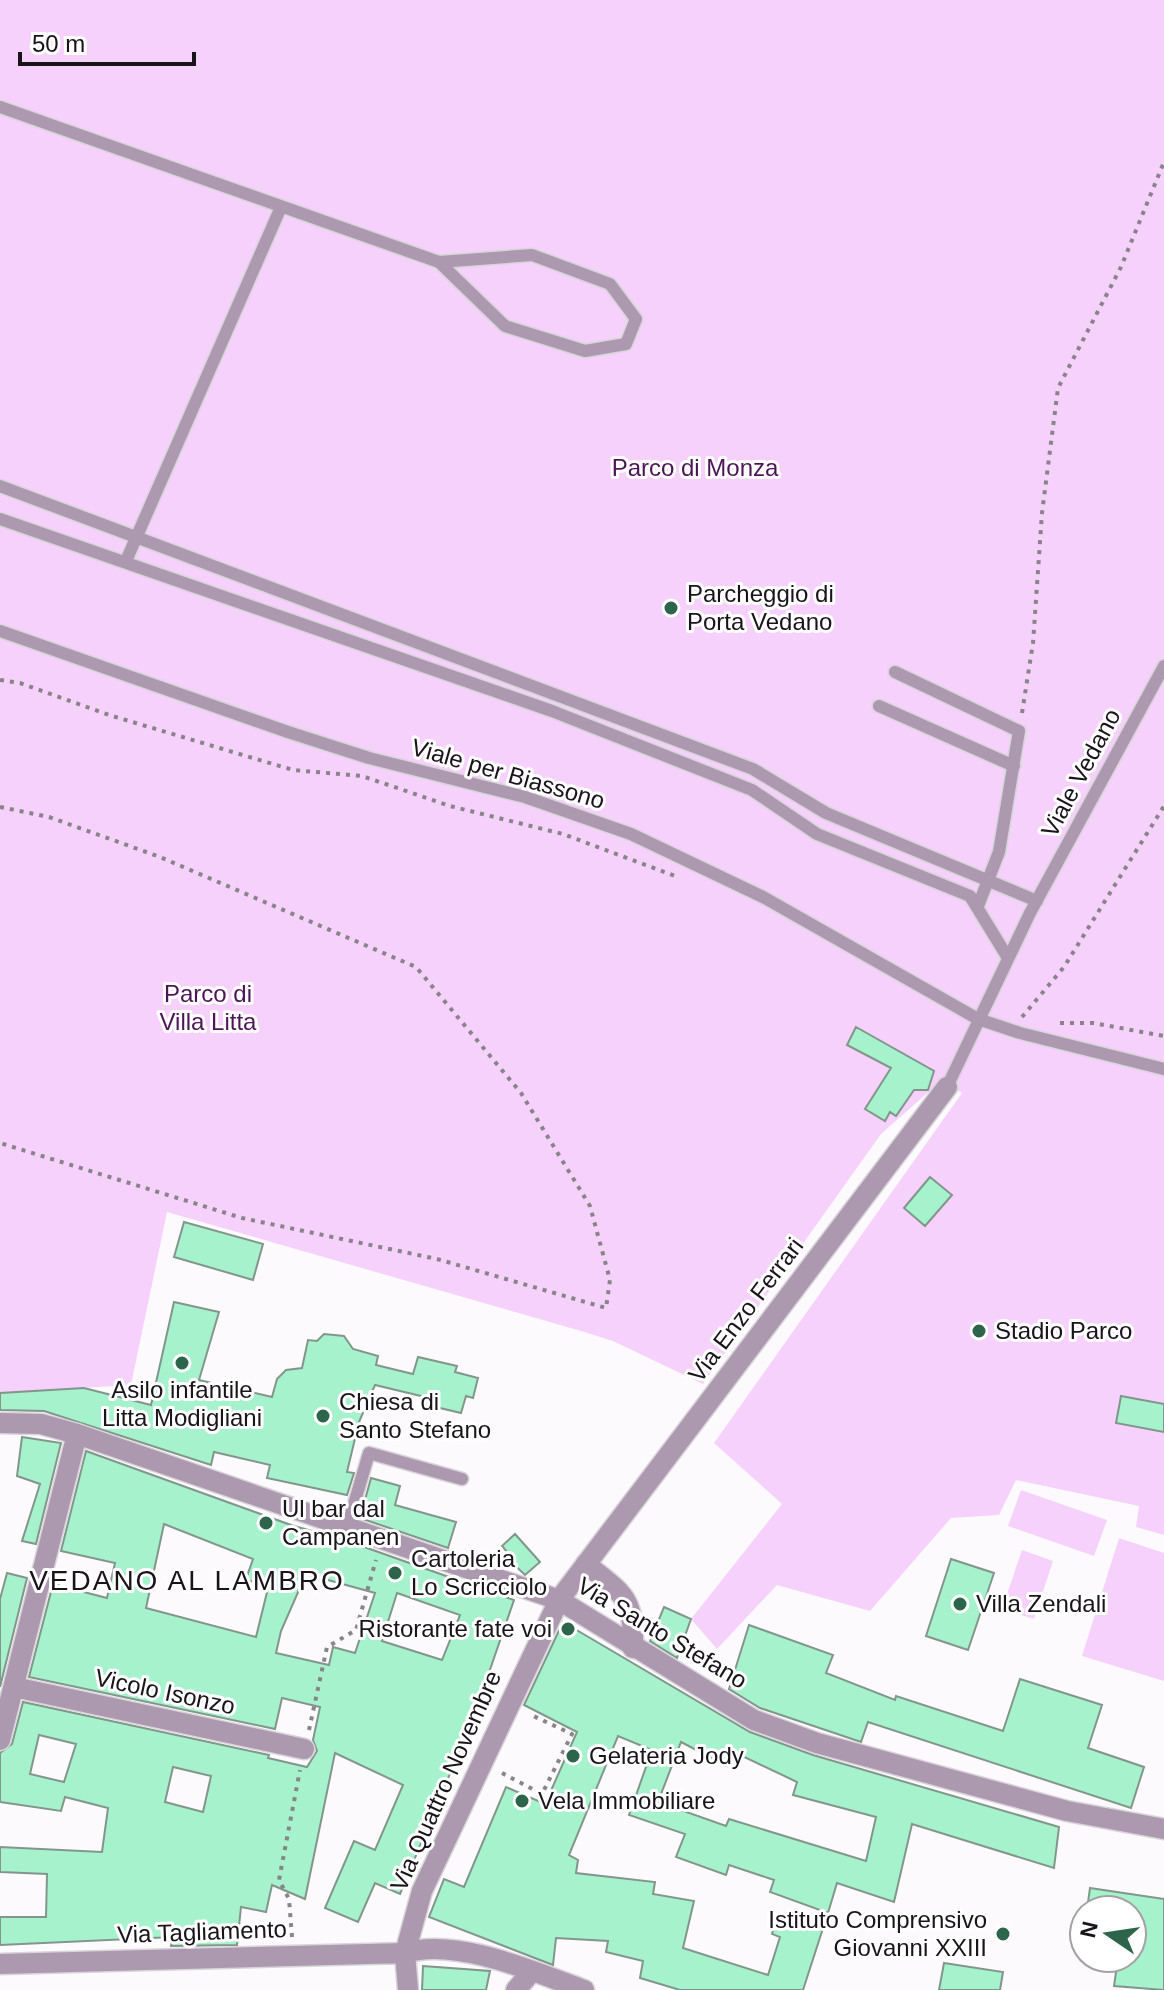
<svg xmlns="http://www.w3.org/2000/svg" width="1164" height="1990" font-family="Helvetica,sans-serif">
<rect width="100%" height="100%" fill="#fdfafe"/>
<path fill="#f5d1fc" d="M0,0H1164V1535L1136,1527L1139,1506L1016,1480L999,1515L951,1518L870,1611L777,1585L717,1649L691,1619L782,1504L714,1443L962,1093L941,1081L881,1134L703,1384L613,1341L581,1331L167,1212L131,1385L0,1393Z
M1021,1490L1107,1520L1094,1556L1008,1526Z
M1119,1538L1164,1553V1681L1082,1656Z
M1022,1550L1053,1561L1034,1619L1002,1609Z"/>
<path fill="#a5f2cd" stroke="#82968b" stroke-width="2" fill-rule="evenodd" d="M856,1027L934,1071L928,1090H914L896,1116L890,1112L885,1121L865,1109L891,1068L847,1045Z
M930,1177L952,1195L925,1226L904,1208Z
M184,1222L263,1244L253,1280L174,1257Z
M174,1302L219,1312L199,1380L272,1397L277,1379L286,1370L302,1368L308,1340L317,1341L324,1334L344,1336L353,1349L378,1356L376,1365L413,1374L418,1357L457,1366L455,1372L478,1378L473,1398L466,1396L461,1413L423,1404L425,1397L375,1385L359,1422L347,1472L354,1473L347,1495L267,1478L270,1465L214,1452L211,1465L44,1411L0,1410V1393L84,1388L151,1405Z
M1121,1396L1164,1404V1432L1116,1423Z
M22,1437L61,1443L36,1544L22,1541L40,1484L17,1476Z
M86,1451L291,1525L353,1543L514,1600L474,1716L400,1894L375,1883L358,1922L325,1908L354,1841L375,1850L403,1785L335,1753L305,1899L272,1885L266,1912L241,1907L237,1945L171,1946L173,1937L0,1945V1917H46L47,1874L0,1872V1847L102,1852L108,1808L65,1797L61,1811L0,1802V1753L12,1744L23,1702L269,1755L268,1758L307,1767L317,1751L313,1740L320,1707L282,1698L275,1729L29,1677L53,1584L107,1598L115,1563L61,1551ZM164,1524L253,1559L246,1579L268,1588L256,1637L146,1608ZM306,1574L375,1593L355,1653L333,1647L329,1665L276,1653L281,1631ZM397,1593L460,1615L442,1660L382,1641ZM39,1735L76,1744L64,1782L30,1774ZM173,1767L211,1776L203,1812L165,1802Z
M371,1478L400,1486L395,1505L456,1522L448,1548L360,1518Z
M515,1534L540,1562L525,1575L505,1556L508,1553L502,1546Z
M951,1559L994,1573L968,1650L926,1636Z
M7,1573L27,1578L0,1687V1599Z
M664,1607L691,1619L677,1658L650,1641Z
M563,1622L750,1732L813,1755L1059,1827L1054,1868L912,1824L894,1902L837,1883L828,1913L770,1892L774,1880L729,1865L726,1875L676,1857L685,1834L629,1815L652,1750L618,1736L569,1855L578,1860L576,1873L655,1882L653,1894L694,1901L683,1948L768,1975L780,1937L772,1934L778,1914L825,1922L803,1990H680L640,1978L643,1961L606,1952L608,1941L556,1938L553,1965L429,1917L444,1879L464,1887L506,1787L545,1804L577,1732L524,1705ZM681,1742L727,1766L734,1752L797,1782L793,1795L876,1817L866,1861L729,1819L726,1826L658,1802Z
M749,1625L833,1655L826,1673L895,1700L896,1696L1003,1731L1020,1679L1102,1705L1088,1748L1144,1767L1131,1808L868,1722L861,1742L760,1708L729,1689Z
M1090,1888L1164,1899V1990L1114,1986L1118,1958H1132V1910H1087Z
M944,1963L1003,1972L1000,1990H939Z
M423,1966L490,1971L486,1990H422Z"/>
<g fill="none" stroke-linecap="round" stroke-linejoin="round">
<defs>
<path id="service" d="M0,107L439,262L532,255L610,284L636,319L626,344L585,351L505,326L439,262
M0,486L753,769L826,813L1037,901
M0,519L552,711L752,790L817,834L970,896L1008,958
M126,561L281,207
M0,631L288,732L369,758L525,797L631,834L763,897L978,1019L1020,1033L1164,1069
M895,672L1019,731L999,852L978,906
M879,706L1014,766
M947,1087L1030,913L1164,666
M347,1528L369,1453L462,1479"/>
<path id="pedestrian" d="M586,1564C624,1595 634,1597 633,1648"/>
<path id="minor" d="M0,1423L41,1424L77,1434L559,1600L754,1720L817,1743L1067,1811L1164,1829
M14,1687L304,1749
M0,1740L77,1434
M0,1964L405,1953C455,1937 535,1972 584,1990
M408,1990L405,1953L422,1891L559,1600L947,1087
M516,1990L532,1971"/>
</defs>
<use href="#service" stroke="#d8d5d9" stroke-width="15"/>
<use href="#pedestrian" stroke="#d8d5d9" stroke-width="23"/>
<use href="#minor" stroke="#d8d5d9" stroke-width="23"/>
<path stroke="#888589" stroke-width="4" stroke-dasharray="4 6" stroke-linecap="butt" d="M0,680L20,683L109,715L293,770L362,776L450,806L563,834L675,876
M1022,713L1033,643L1042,513L1058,388L1121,267L1164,162
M0,807L49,817L160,857L416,967L521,1093L590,1206L610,1280L606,1308L437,1259L242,1218L0,1143
M1022,1017L1064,967L1164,806
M1060,1023H1093L1164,1036
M309,1730L327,1647L356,1630L376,1560
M502,1773L542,1794L572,1734L529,1714
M292,1937L289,1899L279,1880L300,1770"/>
<use href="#service" stroke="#ac98af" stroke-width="12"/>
<use href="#pedestrian" stroke="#ac98af" stroke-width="20"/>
<use href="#minor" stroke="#ac98af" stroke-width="20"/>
</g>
<g fill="#2c644c" stroke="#fff" stroke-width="3">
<circle cx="671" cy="608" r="8"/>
<circle cx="979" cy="1331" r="8"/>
<circle cx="182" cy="1363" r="8"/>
<circle cx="323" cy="1416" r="8"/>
<circle cx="266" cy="1523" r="8"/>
<circle cx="395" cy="1573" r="8"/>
<circle cx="960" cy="1604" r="8"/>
<circle cx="568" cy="1629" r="8"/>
<circle cx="573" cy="1756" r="8"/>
<circle cx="522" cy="1801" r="8"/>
<circle cx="1003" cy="1934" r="8"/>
</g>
<g text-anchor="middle" stroke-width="6" stroke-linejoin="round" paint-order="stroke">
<g font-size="24" fill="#4d1557" stroke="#fff">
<text x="695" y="476">Parco di Monza</text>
<text x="208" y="1002">Parco di<tspan x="208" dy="28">Villa Litta</tspan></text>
</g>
<g font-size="24" fill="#181419" stroke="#fff" text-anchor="start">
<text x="687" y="602">Parcheggio di<tspan x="687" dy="28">Porta Vedano</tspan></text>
<text x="995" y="1339">Stadio Parco</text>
<text x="182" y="1398" text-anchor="middle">Asilo infantile<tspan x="182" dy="28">Litta Modigliani</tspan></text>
<text x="339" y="1410">Chiesa di<tspan x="339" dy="28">Santo Stefano</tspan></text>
<text x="282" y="1517">Ul bar dal<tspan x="282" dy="28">Campanen</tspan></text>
<text x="411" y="1567">Cartoleria<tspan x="411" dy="28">Lo Scricciolo</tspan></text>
<text x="976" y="1612">Villa Zendali</text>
<text x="552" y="1637" text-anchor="end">Ristorante fate voi</text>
<text x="589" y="1764">Gelateria Jody</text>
<text x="538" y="1809">Vela Immobiliare</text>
<text x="987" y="1928" text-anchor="end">Istituto Comprensivo<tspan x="987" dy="28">Giovanni XXIII</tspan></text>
</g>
<g font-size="24" fill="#181419" stroke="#fff">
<text transform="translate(1081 773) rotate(-62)" y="8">Viale Vedano</text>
<text transform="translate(508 774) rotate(16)" y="8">Viale per Biassono</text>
<text transform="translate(746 1310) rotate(-53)" y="8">Via Enzo Ferrari</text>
<text transform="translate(662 1633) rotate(31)" y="8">Via Santo Stefano</text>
<text transform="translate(165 1692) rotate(12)" y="8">Vicolo Isonzo</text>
<text transform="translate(446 1781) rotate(-66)" y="8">Via Quattro Novembre</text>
<text transform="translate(202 1932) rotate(-2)" y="8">Via Tagliamento</text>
</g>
<g font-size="28" letter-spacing="2" fill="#181419" stroke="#fff">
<text x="187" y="1590">VEDANO AL LAMBRO</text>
</g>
</g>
<g transform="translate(1108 1934) rotate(283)"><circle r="38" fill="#ffffff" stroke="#a3a1a3" stroke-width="2"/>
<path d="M0-6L14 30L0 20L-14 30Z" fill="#2c644c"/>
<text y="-12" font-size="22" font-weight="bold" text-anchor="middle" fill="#181419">N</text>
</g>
<path d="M20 52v12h174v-12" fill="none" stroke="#181419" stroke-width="4"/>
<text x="32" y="52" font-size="24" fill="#181419" stroke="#ffffff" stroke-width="6" paint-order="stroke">50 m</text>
</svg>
